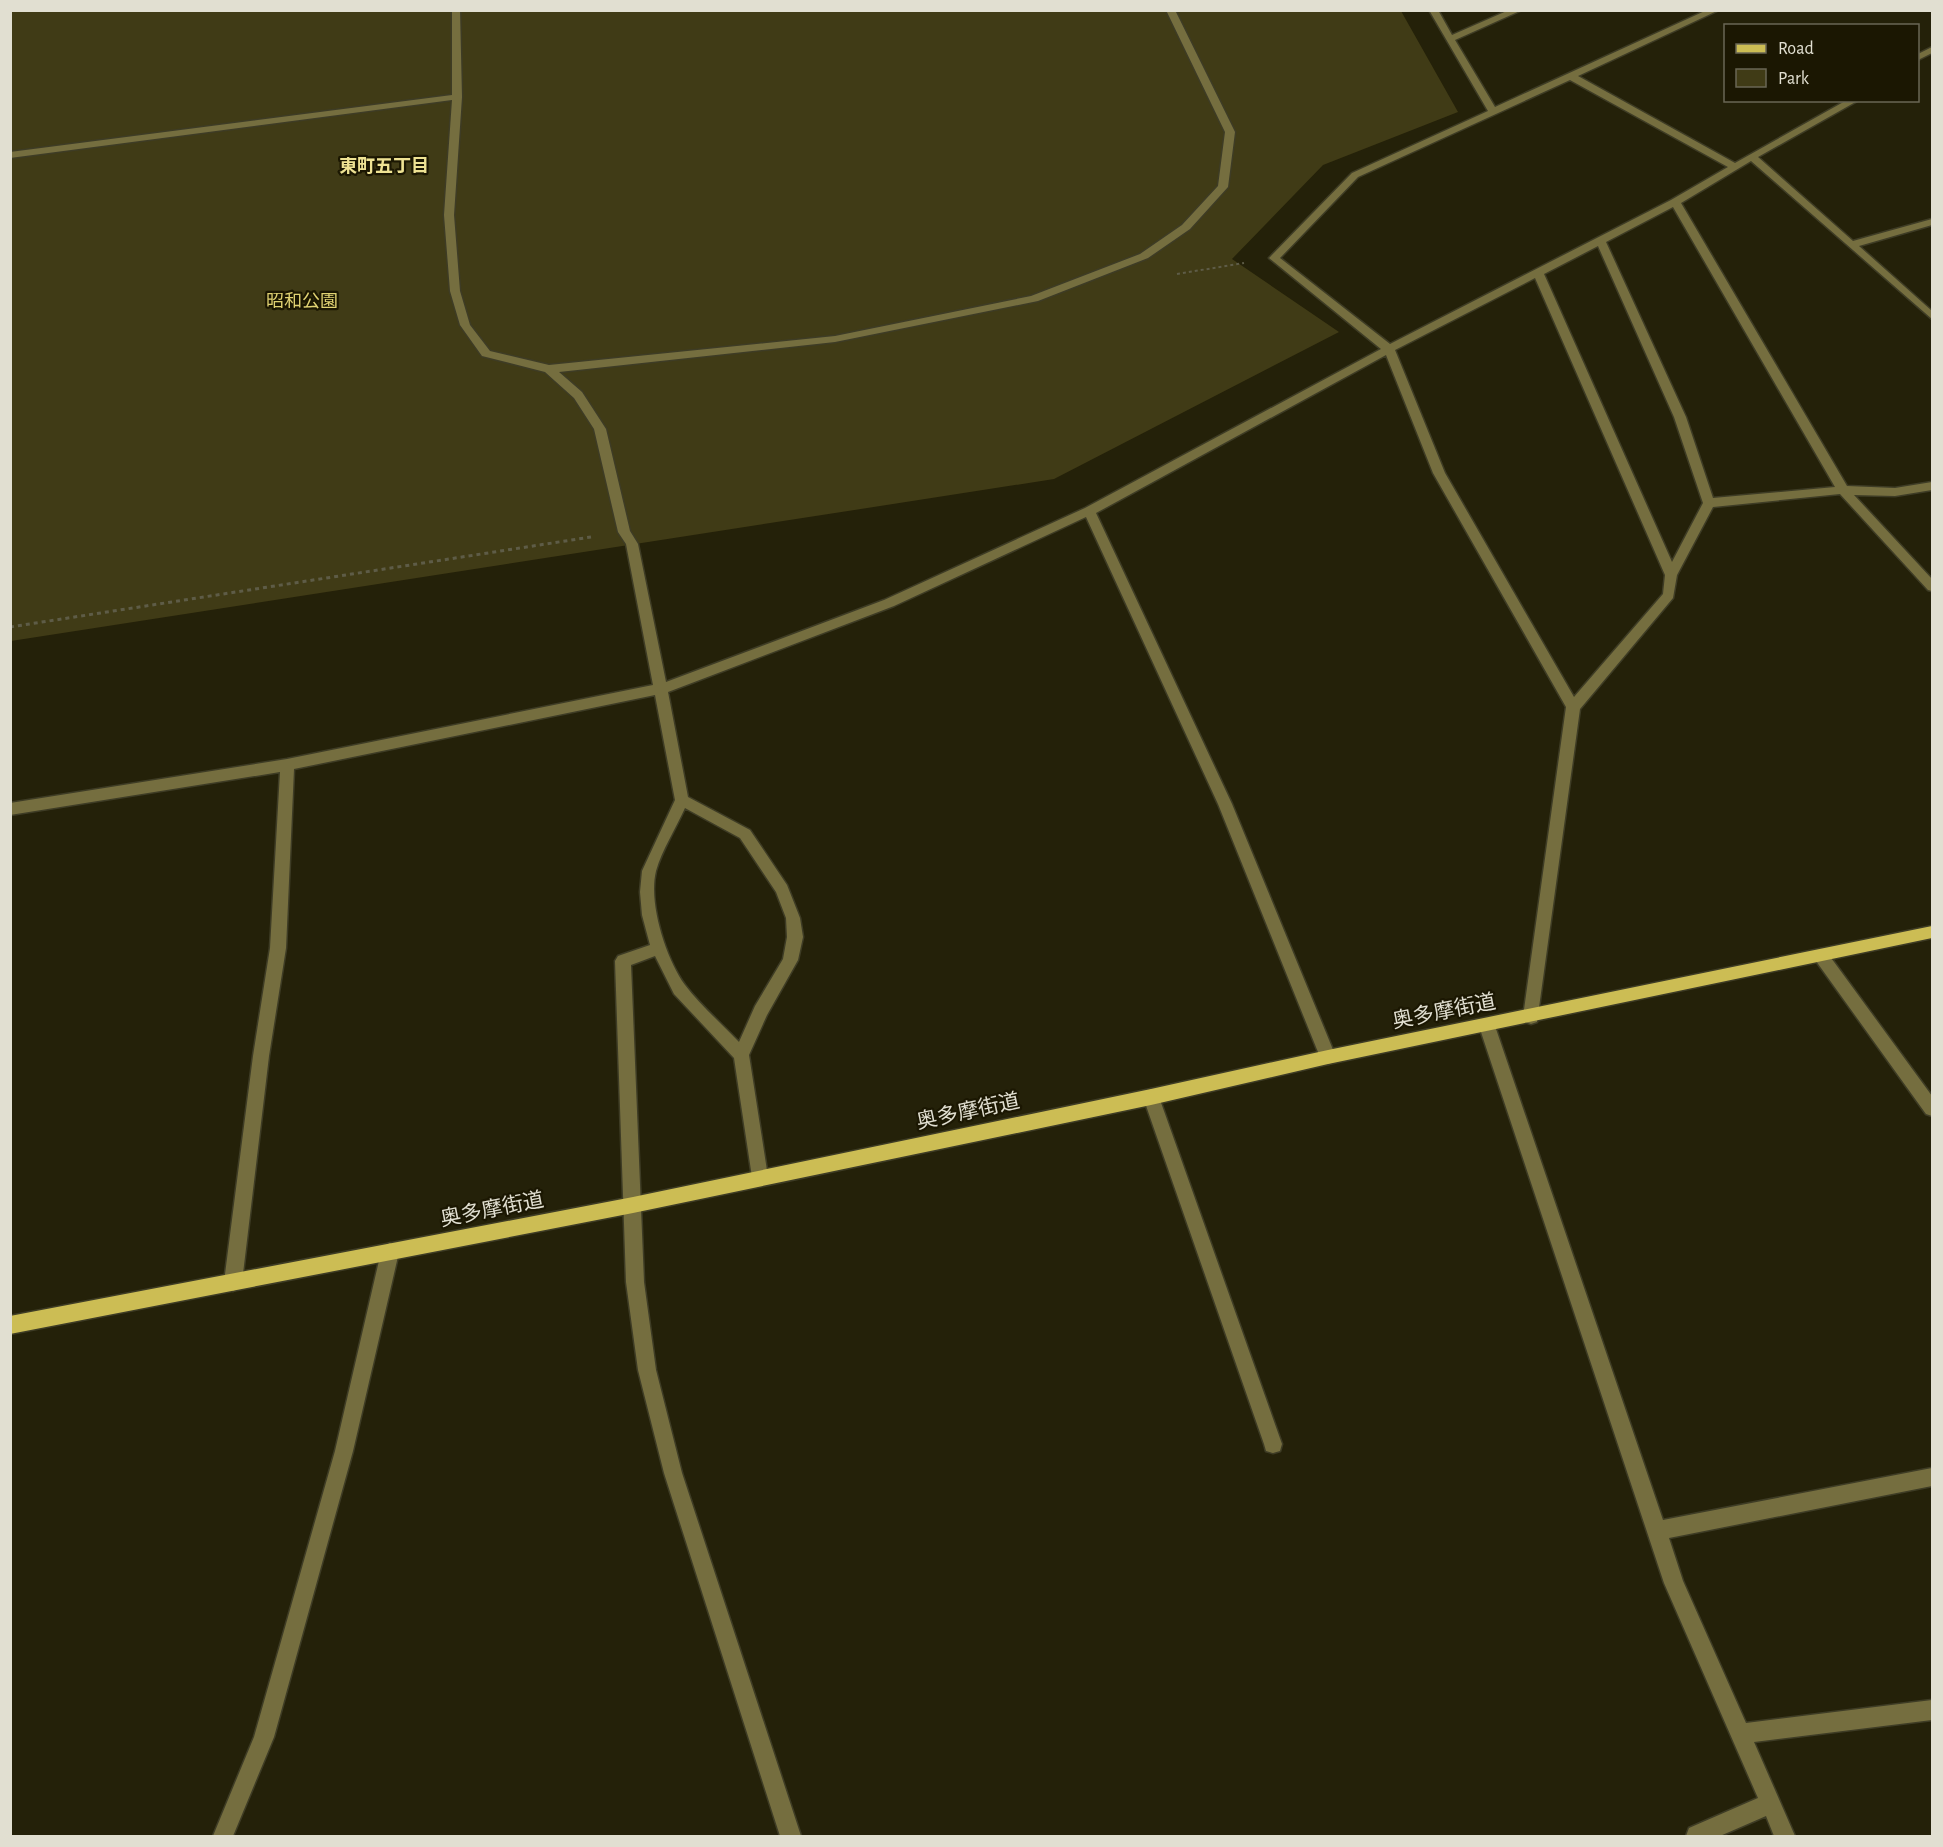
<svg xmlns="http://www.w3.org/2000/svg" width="1943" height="1847" font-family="'Alegreya Sans','Noto Sans JP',sans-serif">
<rect width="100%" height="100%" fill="#242109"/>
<path fill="#403b16" d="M11,11H1401L1458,112L1323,165L1232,259L1339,332L1054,479L11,641Z"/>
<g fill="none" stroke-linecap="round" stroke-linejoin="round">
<defs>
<path id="minor" d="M452,10H460L462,97L454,215L460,291L470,325L490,351L549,365L835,336L1031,296L1140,254L1182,225L1218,186L1225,132L1166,10H1175L1235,132L1228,187L1190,229L1148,258L1038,301L835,342L559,372L582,392L606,429L630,531L638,544L666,682L884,600L1085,508L1381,349L1269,258L1352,173L1488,111L1429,10H1438L1452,35L1509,10H1522L1455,40L1495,107L1707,10H1719L1578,76L1735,163L1847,100H1859L1758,157L1853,241L1932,219V225L1859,246L1932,311V319L1751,161L1681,203L1847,486L1895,488L1932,482V490L1895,496L1854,495L1932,579V591L1928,590L1840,494L1713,507L1677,575L1673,598L1580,709L1537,1022L1531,1024L1525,1022L1523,1017L1566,707L1433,473L1386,355L1096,513L1232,804L1336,1057L1334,1062L1328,1064L1322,1062L1320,1057L1218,804L1086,517L894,606L668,692L688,797L750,830L787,885L800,918L803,937L798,960L767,1015L749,1055L768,1177L766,1183L760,1185L754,1183L752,1177L734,1058L674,994L655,956L631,965L644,1282L656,1370L682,1473L801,1836H780L664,1473L638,1370L626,1282L615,961L618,956L650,945L642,915L640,892L642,871L675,800L655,695L294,769L286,948L269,1056L242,1282L239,1288L233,1291L227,1288L224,1282L253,1056L270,948L280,772L10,815V803L287,759L653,685L626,544L618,532L594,429L574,398L545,372L482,356L460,325L450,291L444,215L452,100L10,158V152L452,95ZM1570,80L1728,167L1671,200L1390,344L1280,258L1358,177ZM1673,207L1835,487L1713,498L1686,417L1606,242ZM1598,246L1674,417L1703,503L1672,562L1544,274ZM1535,278L1665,575L1663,594L1574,697L1445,473L1395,350ZM685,808L740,838L776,892L786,918L787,937L783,959L755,1006L739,1042C721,1023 700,1005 685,985C666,959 648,903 656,871C662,850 676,828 685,808Z
M1932,47V53L1918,60V54Z
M1821,949L1826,951L1932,1096V1116L1926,1114L1816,961L1813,956L1816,951Z
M1487,1019L1493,1021L1495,1026L1663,1520L1932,1468V1486L1669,1538L1683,1581L1746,1723L1932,1700V1720L1754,1742L1795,1836H1774L1766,1816L1720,1836H1686L1689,1828L1758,1798L1664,1583L1479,1026L1481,1021Z
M1151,1089L1157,1092L1159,1097L1282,1444L1280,1451L1273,1453L1266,1451L1264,1444L1143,1097L1145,1092Z
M390,1243L396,1246L399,1252L353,1451L274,1737L233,1836H213L254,1737L335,1451L381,1252L384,1246Z"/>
<path id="major" d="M1932,926V938L1328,1064L1151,1105L633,1213L10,1334V1316L633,1197L1151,1089L1328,1050Z"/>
</defs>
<use href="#minor" stroke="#3e3c25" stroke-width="3"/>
<use href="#major" stroke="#3e3c25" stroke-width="3"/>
<path stroke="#5e5c47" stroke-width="2" stroke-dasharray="3 3" stroke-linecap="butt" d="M1177,274L1244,263"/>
<path stroke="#5e5c47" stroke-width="3" stroke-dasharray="4 4" stroke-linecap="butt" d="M10,627L591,537"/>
<use href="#minor" fill="#756e3f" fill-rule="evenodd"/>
<use href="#major" fill="#ccbd54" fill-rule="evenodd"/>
</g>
<g text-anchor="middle" stroke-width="4.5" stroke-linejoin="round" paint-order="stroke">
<g font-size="18" font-weight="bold" fill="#eee293" stroke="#1b1702">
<text x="384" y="172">東町五丁目</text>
</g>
<g font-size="18" fill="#e0d272" stroke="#1b1702">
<text x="302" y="307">昭和公園</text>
</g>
<g font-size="21" fill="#e1dfd1" stroke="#1b1702">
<text transform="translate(1444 1011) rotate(-11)" y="7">奥多摩街道</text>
<text transform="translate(968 1111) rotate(-12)" y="7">奥多摩街道</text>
<text transform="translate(492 1209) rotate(-11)" y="7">奥多摩街道</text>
</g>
</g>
<rect width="1943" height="1847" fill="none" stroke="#e1dfd1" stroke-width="24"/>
<rect x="1724" y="24" width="195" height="78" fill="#1b1702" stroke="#6a6755" stroke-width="1.5"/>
<rect x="1736" y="44" width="30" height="9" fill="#ccbd54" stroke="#6a6755" stroke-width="1.5"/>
<text x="1778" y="54" font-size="18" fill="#e1dfd1">Road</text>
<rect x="1736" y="69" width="30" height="18" fill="#403b16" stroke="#6a6755" stroke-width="1.5"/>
<text x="1778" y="84" font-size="18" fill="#e1dfd1">Park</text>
</svg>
